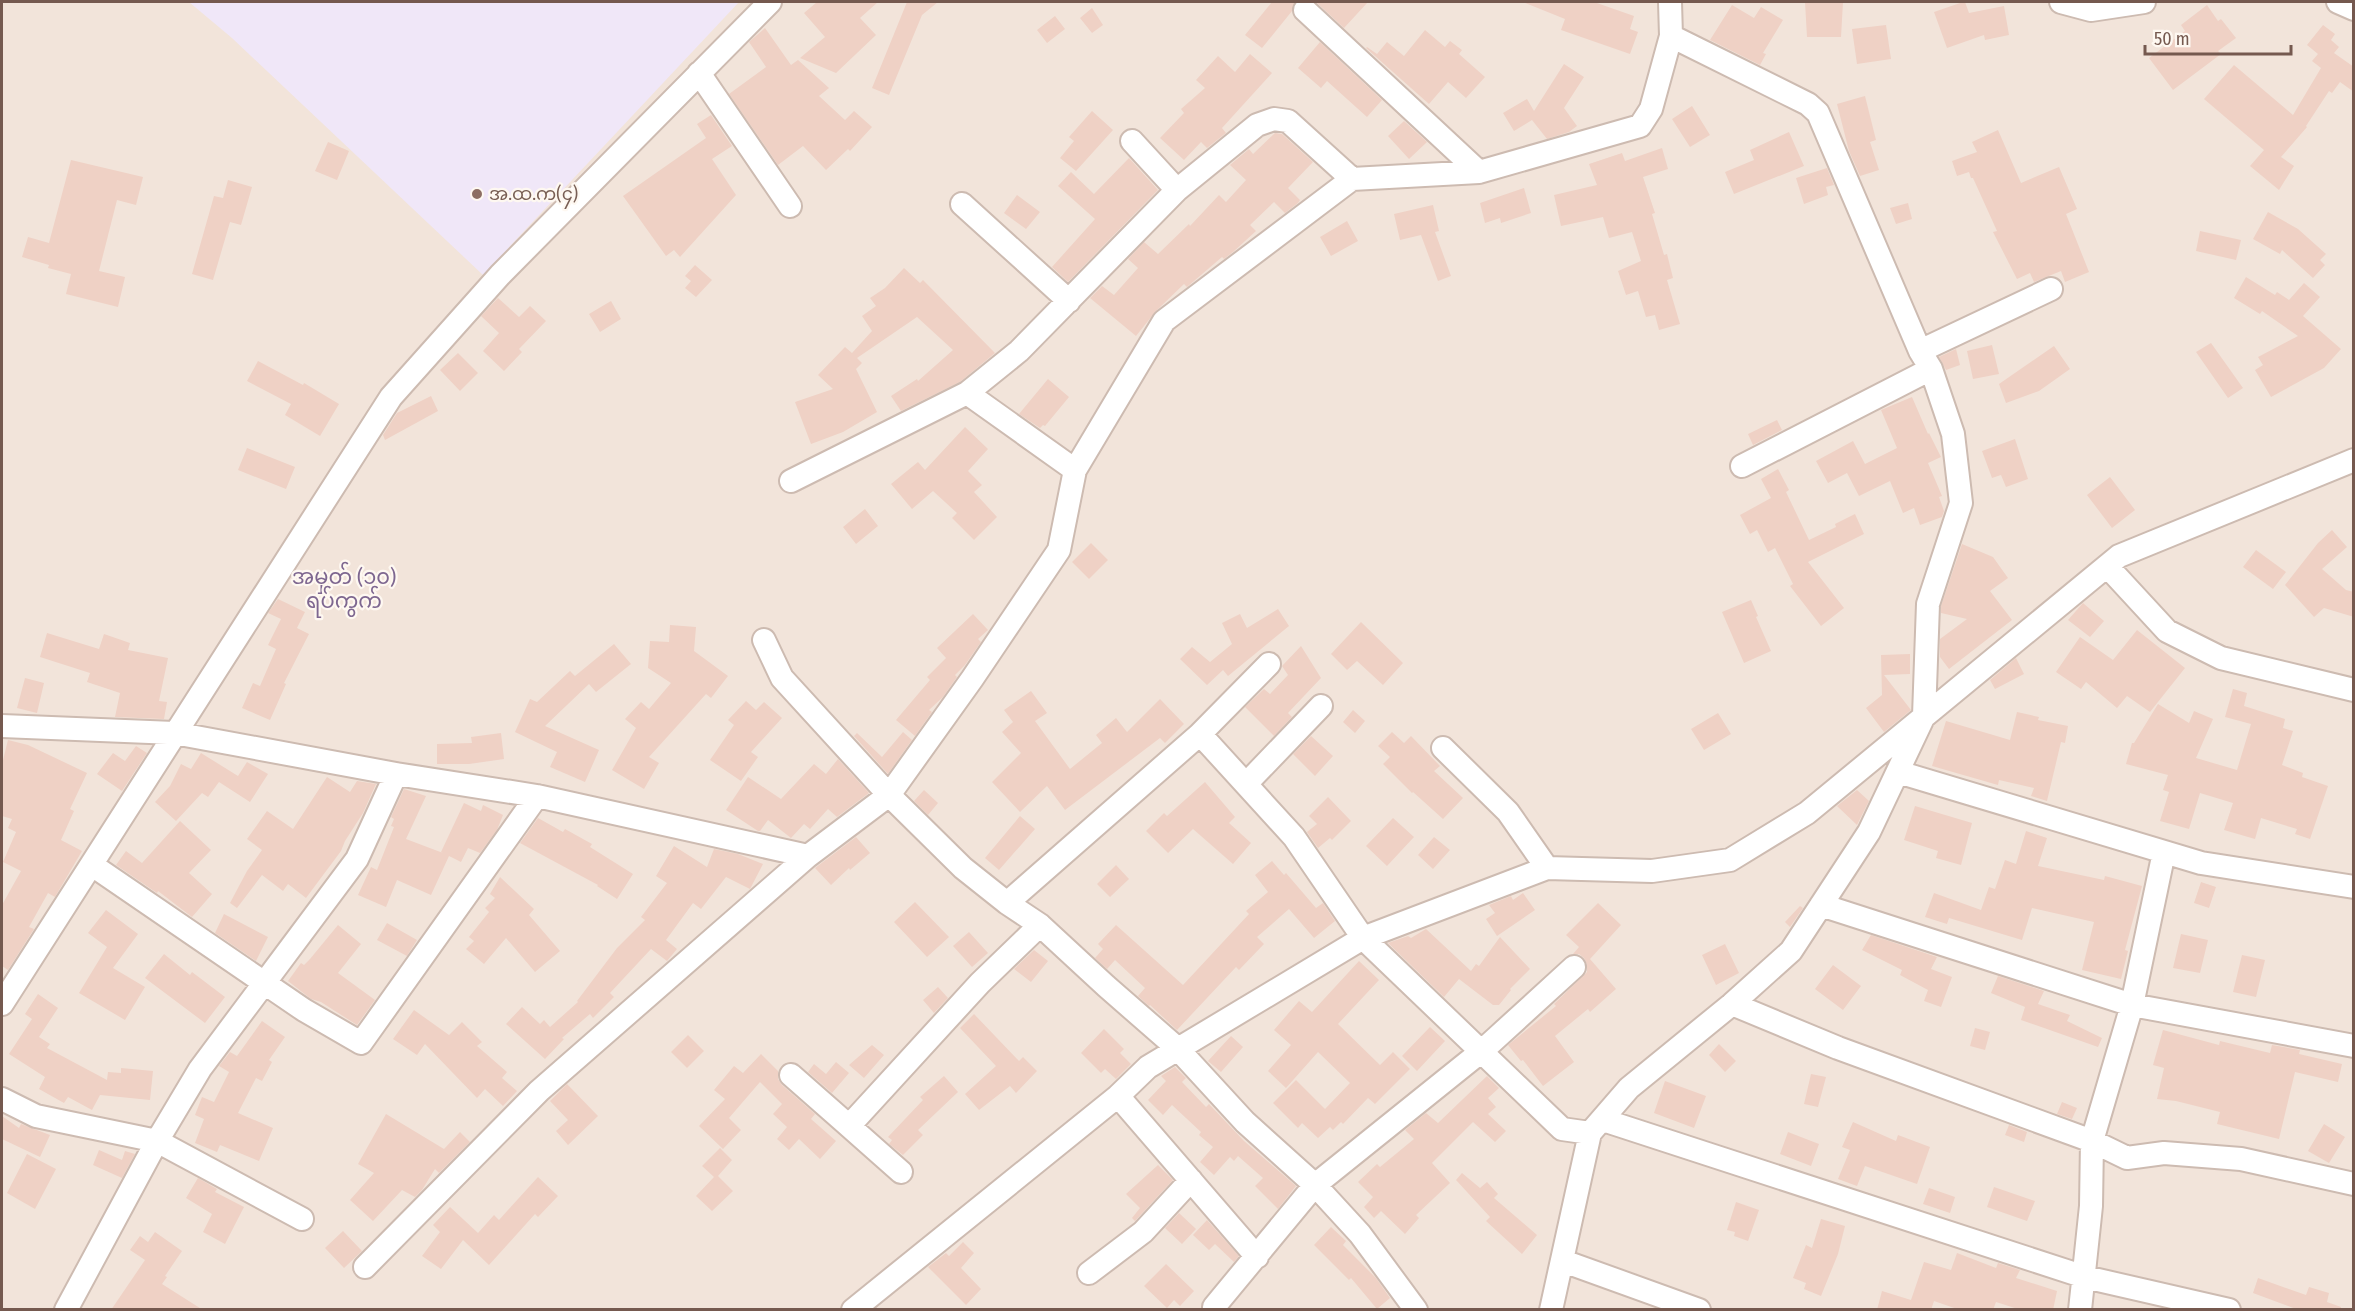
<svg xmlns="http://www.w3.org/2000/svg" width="2355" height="1311" font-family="'Fira Sans Condensed','Noto Sans Myanmar',sans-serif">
<rect width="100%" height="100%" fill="#fbf3eb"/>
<path fill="#f2e4da" d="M2,2H2353V1309H2Z"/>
<path fill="#f0e7f8" d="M189,2H739L483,275L232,38Z"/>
<path fill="#efd1c5" d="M817,2H878L860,18L876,35L836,73L800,58L825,37L804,13Z
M907,2H938L922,15L889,95L872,88Z
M1272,2H1295L1292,11L1262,48L1245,35Z
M1316,2H1368L1344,28Z
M1523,2H1594L1634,16L1630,29L1638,32L1630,54L1561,30L1565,19Z
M1805,2H1843L1841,37H1807Z
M1963,2H1965L1969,13L2004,6L2009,35L1985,40L1984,35L1947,48L1934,12Z
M1732,5L1754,18L1761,7L1783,20L1763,53L1766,54L1760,65L1710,40Z
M2207,5L2218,21L2221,19L2236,38L2218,51L2221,54L2173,90L2149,58L2185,31L2181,25Z
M1092,8L1103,25L1092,33L1080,18Z
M1055,16L1065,29L1047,43L1037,30Z
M1886,25L1891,59L1857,64L1852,29Z
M2323,25L2335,34L2331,40L2339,47L2334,53L2354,67V92L2340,82L2332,93L2329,91L2306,126L2307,127L2281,157L2294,166L2279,190L2250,166L2264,150L2204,99L2234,65L2293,115L2321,68L2312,61L2318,54L2307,45Z
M765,28L791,65L798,60L829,88L819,96L845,120L854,111L872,127L850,151L848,149L826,170L803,146L778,165L729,94L766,67L749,42Z
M1425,30L1445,47L1450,41L1462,50L1459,54L1485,77L1466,98L1448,82L1429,104L1366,48L1367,47L1377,54L1387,42L1404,56Z
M1320,42L1382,100L1367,117L1327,81L1321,88L1298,68Z
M1250,54L1272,73L1222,128L1226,133L1207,148L1201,142L1184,160L1160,138L1184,113L1181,109L1205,88L1196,80L1218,56L1235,72Z
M1564,64L1584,77L1564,108L1577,126L1569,132L1547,139L1532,120L1514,131L1503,113L1527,99L1534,111Z
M1865,96L1876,140L1870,142L1879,170L1860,176L1849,151L1837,104Z
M1692,106L1710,135L1690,147L1672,119Z
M1092,111L1113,130L1076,171L1060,158L1074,141L1069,137Z
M711,115L732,146L712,159L736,195L680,257L674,250L666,256L623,196L706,138L697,124Z
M1404,121L1427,142L1409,159L1388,136Z
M1998,130L2021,183L2059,167L2077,209L2066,214L2089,272L2065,282L2061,271L2034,282L2030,273L2017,279L1993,232L1997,231L1973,178H1971L1969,172L1957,176L1952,161L1977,152L1972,142Z
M1789,132L1804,166L1734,194L1725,172L1754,160L1750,150Z
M1275,133L1282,134L1313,162L1288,188L1300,200L1298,203L1285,213L1274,202L1250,225L1256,231L1233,252L1224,259L1222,257L1187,287L1184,284L1156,311L1136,336L1090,298L1102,286L1114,295L1138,268L1128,259L1144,242L1158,254L1189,224L1190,226L1219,195L1226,202L1246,180L1230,165L1249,149L1253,154Z
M328,142L349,151L337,180L315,171Z
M1662,148L1668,169L1643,177L1655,213L1652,214L1664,255L1667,254L1673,278L1667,280L1680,324L1659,330L1655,315L1646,317L1638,291L1626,295L1618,271L1641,261L1632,232L1609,238L1603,217L1561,226L1554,195L1597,185L1589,164L1622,153L1625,161Z
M1129,158L1158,190L1068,282L1052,267L1095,219L1058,186L1071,172L1094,194Z
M71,160L143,177L136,205L117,200L99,271L125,277L118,307L66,294L71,274L48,268L49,265L22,257L28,237L49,243Z
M1827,168L1834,185L1826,187L1828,195L1804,204L1796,178Z
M228,180L252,187L241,225L230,222L213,280L192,274L214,196L223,198Z
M1524,188L1531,213L1501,223L1500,218L1485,223L1480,203Z
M1017,195L1040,212L1026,229L1004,213Z
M1908,203L1912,219L1896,224L1890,208Z
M1433,205L1439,231L1435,232L1451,276L1438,281L1421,235L1400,240L1394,214Z
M2268,212L2298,229L2326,254L2320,260L2325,265L2313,278L2282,250L2280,254L2253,239Z
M1347,221L1358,241L1331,256L1320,237Z
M2200,231L2241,240L2236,260L2196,251Z
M695,265L712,280L696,297L685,288L691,281L685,276Z
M904,268L920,283L923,280L995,353L960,382L901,411L891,396L917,379L918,381L953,350L917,317L857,358L862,363L856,369L877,412L843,432L811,444L795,402L833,389L818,375L845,347L852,353L872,331L862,316L876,306L870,298L885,288Z
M2246,277L2275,295L2277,292L2289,300L2304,283L2320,297L2303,316L2341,349L2324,368L2271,397L2255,370L2263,365L2258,357L2298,336L2262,311L2260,314L2234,298Z
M498,298L519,317L530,306L546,321L519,349L522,352L504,371L483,351L499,333L481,316Z
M611,301L621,319L600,332L589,314Z
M2211,343L2243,388L2228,398L2196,352Z
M1992,345L1999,374L1973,379L1967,351Z
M2054,346L2070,369L2039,391L2006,403L1999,384Z
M1956,349L1960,365L1946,370L1939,357Z
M458,353L478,373L460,391L440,370Z
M258,361L303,385L304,383L339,404L320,436L285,415L291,404L247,381Z
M1048,379L1069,397L1045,426L1043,425L1040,428L1019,414Z
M431,396L438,411L385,440L383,435L397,413Z
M1912,397L1928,434L1929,433L1941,457L1928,463L1942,496L1939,497L1944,511L1942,517L1920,525L1914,508L1903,513L1890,481L1859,496L1847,473L1828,483L1816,461L1853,441L1865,464L1897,448L1881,410Z
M1777,420L1782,430L1753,445L1748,434Z
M965,427L988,449L968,471L982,485L974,492L997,517L974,540L952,518L957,513L933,491L912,509L891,484L918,462L925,470Z
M2015,439L2028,479L2006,487L2001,475L1992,478L1982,451Z
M247,448L295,467L286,489L238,470Z
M1778,469L1789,490L1786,492L1809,540L1836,527L1835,524L1855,514L1864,534L1808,562L1844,608L1821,626L1790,586L1793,584L1775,548L1768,552L1757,530L1750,534L1740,515L1771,498L1761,479Z
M2110,477L2135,510L2112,528L2087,495Z
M865,509L878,526L856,544L843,527Z
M2332,530L2347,547L2322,569L2346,590L2354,592V617L2324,608L2314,617L2285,585L2318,543Z
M1091,543L1108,560L1089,579L1072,562Z
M1962,544L1993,557L2008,578L1990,591L2012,620L1949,669L1940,657V639L1967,619L1941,613V606Z
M2256,550L2286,572L2273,589L2243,567Z
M278,599L305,612L297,628L309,634L284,683L286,684L270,720L242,708L253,683L260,686L276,649L268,645L281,619L268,613Z
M1751,600L1758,616L1756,617L1771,651L1744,663L1722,612Z
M2083,603L2104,621L2090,637L2068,620Z
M1278,609L1289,626L1228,676L1223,670L1207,685L1180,659L1192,647L1210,662L1232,644L1222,623L1240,614L1247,628Z
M973,614L988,630L978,639L981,642L965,665L955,675L957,677L943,697L929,710L932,712L915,736L896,720L930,680L927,677L946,658L937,648Z
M1361,622L1403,663L1383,685L1357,661L1347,670L1331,654Z
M670,625L696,627L694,651L728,676L711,698L706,694L649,757L659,763L644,789L612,770L636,728L625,719L641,702L649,709L671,683L648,668L650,641L669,642Z
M2137,630L2185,668L2150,712L2127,696L2117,708L2086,682L2081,689L2056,672L2080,637L2113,660Z
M47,633L99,649L104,634L130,643L128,650L168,658L159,701L167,702L164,719L115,717L120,693L87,682L90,673L40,657Z
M614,644L631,664L596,692L589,684L545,726L599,750L585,782L550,767L557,752L515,732L530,699L537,702L570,671L575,676Z
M1301,646L1321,678L1288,713L1292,717L1274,736L1245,707L1264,689L1270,694L1288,675L1282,666Z
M1910,654V674L1884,675L1911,710L1884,732L1866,708L1882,695L1881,655Z
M2016,658L2024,674L1995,689L1990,680Z
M25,678L44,683L37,713L17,708Z
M2233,689L2247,693L2244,706L2285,719L2283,728L2293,731L2282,765L2303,773L2302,777L2328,786L2310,839L2295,834L2297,829L2261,818L2255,839L2224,830L2233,803L2200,793L2189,829L2160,821L2169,792L2163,790L2168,775L2126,764L2132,743H2134L2158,704L2189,723L2194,711L2213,719L2196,758L2237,770L2251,724L2225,717Z
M1031,691L1047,713L1035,721L1070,769L1102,743L1096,735L1116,718L1127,732L1160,699L1184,724L1165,743L1160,738L1065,810L1047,786L1020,812L992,782L1021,753L1002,732L1013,722L1004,710Z
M746,701L756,710L764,702L782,718L751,752L758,757L741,781L710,760L734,725L728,720Z
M1353,710L1365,721L1355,733L1343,722Z
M2017,712L2039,717L2038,720L2068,726L2065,743L2061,742L2047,801L2031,796L2034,788L1999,780L1998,785L1932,766L1946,721L2010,740Z
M1718,713L1731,734L1704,750L1691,729Z
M903,732L912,740L888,774L854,736L857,733L882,757Z
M1392,732L1404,743L1411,736L1440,766L1434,771L1463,798L1443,819L1413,792L1412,793L1383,764L1390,757L1378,746Z
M501,733L504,759L469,764H437V744L472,743L471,737Z
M1311,736L1333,756L1315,776L1293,754Z
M8,740L28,745L87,773L70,809L74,811L61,840L82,851L55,897L48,893L29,927L34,929L8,970L2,966V905L21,871L3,862L16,832L8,828L12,819L2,816V764Z
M136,746L147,753L122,791L97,774L113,753L125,761Z
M201,753L238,776L247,762L268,774L250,802L219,782L208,797L202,793L176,821L155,802L170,786L181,764L191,769Z
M838,759L869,793L837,817L828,809L810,829L804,824L791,838L768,820L760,831H758L726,810L748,777L781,799L814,764L826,774Z
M327,777L350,792L357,781L376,784L363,813L345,841L341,851L306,898L288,884L283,891L262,875L237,908L230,903L247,871L262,850L247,839L267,811L293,829Z
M1205,782L1235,817L1229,823L1251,843L1233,864L1193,829L1168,853L1146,831L1164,813L1167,816Z
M404,789L426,796L406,839L443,853L441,852L464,803L481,811L483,805L503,815L497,830L480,853L468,848L461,862L449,856L431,895L397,880L386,907L358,895L371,867L377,870L394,827L391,826L394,819L391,817Z
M924,790L938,803L928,815L914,801Z
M1857,790L1869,801L1857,825L1837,806Z
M1328,797L1351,821L1332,840L1330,838L1318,848L1307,832L1317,824L1309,816Z
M1915,806L1972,823L1961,865L1936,858L1938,851L1904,840Z
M1020,816L1035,829L999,870L985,858Z
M538,818L563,832L565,829L592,844L590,847L633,874L617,899L597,886L598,885L520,843Z
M1393,818L1414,837L1387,866L1366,846Z
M180,821L211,850L189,873L212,894L192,917L158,891L157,893L116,865L126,851L142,863Z
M2026,831L2047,838L2038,866L2104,880L2105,876L2142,886L2125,950L2128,951L2121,979L2082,970L2094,922L2032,908L2022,940L1949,918L1947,924L1925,917L1934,893L1981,910L1989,887L1995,889L2005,860L2016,864Z
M856,837L870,853L850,870L849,868L831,885L815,868Z
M1434,837L1450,850L1433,869L1418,855Z
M674,846L707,867L714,849L738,854L763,864L750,889L726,877L701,909L693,903L666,940L677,949L667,961L651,949L610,993L614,997L593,1018L590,1014L562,1038L564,1039L545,1059L506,1024L522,1007L540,1024L544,1020L550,1027L578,1002L577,1001L617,948L645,920L641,917L667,883L656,876Z
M1272,861L1284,875L1286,873L1316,908L1323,903L1335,921L1314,938L1289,909L1257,937L1264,944L1239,970L1236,967L1177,1030L1150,1005L1149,1006L1138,996L1145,988L1115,960L1107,969L1095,958L1103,949L1098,944L1116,925L1183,985L1249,914L1246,911L1268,892L1255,875Z
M1116,865L1129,879L1110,897L1097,884Z
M500,877L534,909L529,915L560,951L535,972L506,938L484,964L466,949L474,941L469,937L489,912L485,908L495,898L490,894Z
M2201,882L2216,887L2209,908L2194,903Z
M1523,893L1535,910L1497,936L1486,919L1495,913L1489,905L1511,896L1513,900Z
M915,902L949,937L927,957L894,922Z
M1598,903L1621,925L1590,959L1616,989L1590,1012L1588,1009L1555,1036L1574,1062L1543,1086L1523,1060L1521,1061L1508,1045L1556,1006L1554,1004L1587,972V965L1584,958L1579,954H1573L1579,947L1566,935Z
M1800,906L1803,908L1790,927L1785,922Z
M106,910L138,934L113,968L145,987L125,1020L79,993L107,947L88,933Z
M224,914L268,937L256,961L215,933Z
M387,923L417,940L407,956L377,940Z
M338,925L361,944L338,973L375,1000L357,1025L321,1002L311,999L288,981L301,963L304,965L310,959Z
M1426,929L1471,971L1476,964L1479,966L1500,937L1530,969L1510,989L1511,990L1499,1005H1493L1459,979L1444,997L1388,943L1408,936L1411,938Z
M969,932L988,953L972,967L953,946Z
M2181,934L2208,940L2200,973L2173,968Z
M1871,935L1937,957L1931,969L1952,977L1941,1007L1924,1001L1928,990L1900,975L1902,970L1862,950Z
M1725,944L1739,973L1716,985L1702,955Z
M1034,950L1048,961L1031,982L1014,969Z
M164,954L190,975L192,972L225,997L205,1023L145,978Z
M2242,955L2265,960L2256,997L2233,992Z
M1359,961L1379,980L1338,1024L1380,1065L1393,1052L1410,1069L1375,1104L1368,1098L1343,1124L1341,1122L1333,1130L1330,1127L1318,1138L1302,1123L1298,1128L1273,1103L1296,1080L1325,1109L1350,1083L1318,1052L1286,1088L1268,1071L1291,1045L1274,1030L1299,1001L1312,1012Z
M1833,965L1861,986L1843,1010L1815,989Z
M1998,976L2044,991L2038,1004L2070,1015L2067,1021L2102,1038L2098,1047L2021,1020L2025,1007L1991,993Z
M938,987L948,998L934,1013L923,1000Z
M38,994L58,1008L39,1037L50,1044L47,1048L107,1080L108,1072L121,1073V1068L153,1071L150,1100L100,1095L92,1110L68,1097L64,1103L39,1089L45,1077L9,1054L32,1019L25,1014Z
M414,1010L449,1035L462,1022L482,1042L477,1046L507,1072L502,1078L517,1091L503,1106L485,1089L477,1098L425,1044L417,1055L393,1039Z
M974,1014L1019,1061L1023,1057L1037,1071L1016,1093L1010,1086L979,1110L965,1094L996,1066L960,1028Z
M262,1021L285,1037L269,1060L272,1062L262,1081L256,1078L238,1113L273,1128L259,1161L220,1145L217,1152L195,1143L204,1119L195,1115L202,1097L214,1102L229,1072L219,1066L230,1052L237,1056Z
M1430,1027L1445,1041L1417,1071L1402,1056Z
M1975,1028L1990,1032L1985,1050L1970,1046Z
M1104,1029L1124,1049L1120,1053L1131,1064L1116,1079L1105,1069L1101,1073L1081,1053Z
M2163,1030L2219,1045L2220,1041L2270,1053L2272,1045L2300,1050L2299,1054L2342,1064L2338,1082L2295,1072L2279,1139L2217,1124L2220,1112L2176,1101L2157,1099L2164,1068L2153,1065Z
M688,1035L704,1051L687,1068L671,1052Z
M1231,1036L1243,1047L1221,1072L1208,1061Z
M1719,1044L1736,1061L1725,1072L1709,1055Z
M872,1045L884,1055L864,1078L849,1065Z
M761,1054L778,1071V1079L782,1085L815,1114L811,1119L836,1141L820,1159L799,1139L789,1150L777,1139L787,1127L773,1114L782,1104L760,1082L729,1118L741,1130L723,1149L699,1126L725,1099L714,1090L734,1066L743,1073Z
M836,1062L849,1073L832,1093L808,1072L814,1064L826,1074Z
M1175,1067L1186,1078L1182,1082L1206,1107L1209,1104L1244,1141L1296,1186L1278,1209L1255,1186L1263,1178L1238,1156L1234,1161L1230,1157L1214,1175L1200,1162L1213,1147L1199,1135L1201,1132L1172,1105L1163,1115L1148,1100L1166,1081L1161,1076Z
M1811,1074L1826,1077L1818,1107L1804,1104Z
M944,1076L958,1092L918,1130L923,1135L903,1155L889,1144L892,1140L888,1137L923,1100L920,1097Z
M1487,1076L1499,1088L1488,1098L1496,1107L1488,1114L1506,1131L1495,1142L1473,1122L1432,1163L1450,1183L1416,1215L1419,1218L1405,1234L1381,1211L1374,1218L1364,1207L1373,1197L1358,1182L1377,1164L1380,1167L1414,1139L1405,1130L1426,1113L1438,1123Z
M1665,1081L1706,1096L1694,1128L1654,1113Z
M567,1084L598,1116L568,1145L556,1131L568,1120L550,1101Z
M2062,1102L2077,1108L2072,1119L2057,1114Z
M386,1114L444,1149L460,1132L470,1142L439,1173L435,1169L422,1190L415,1197L402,1190L373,1221L350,1200L374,1173L358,1164Z
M2,1116L19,1128L21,1124L50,1135L40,1157L2,1139Z
M1853,1122L1896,1141L1898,1135L1930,1147L1917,1184L1865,1166L1857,1186L1838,1179L1850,1150L1842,1147Z
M2324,1124L2345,1137L2329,1163L2308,1151Z
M2009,1125L2027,1132L2024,1142L2005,1135Z
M1788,1132L1819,1144L1811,1166L1780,1154Z
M720,1148L732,1160L718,1176L733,1191L712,1211L696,1196L714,1177L702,1166Z
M99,1150L122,1160L125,1151L135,1154L122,1178L93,1165Z
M27,1154L56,1169L35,1209L7,1193Z
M1158,1165L1173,1180L1135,1221L1132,1218L1140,1208L1126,1194Z
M1462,1173L1480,1188L1487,1182L1498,1194L1494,1198L1537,1235L1522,1254L1486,1221L1490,1217L1456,1180Z
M538,1177L558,1196L538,1217L535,1214L489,1265L463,1240L441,1269L422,1256L440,1232L433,1225L450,1207L478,1233L494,1215L499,1220Z
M198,1178L217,1189L215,1192L244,1207L225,1244L203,1232L212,1214L186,1198Z
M1994,1187L2035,1201L2027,1221L1987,1207Z
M1929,1188L1955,1197L1950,1213L1923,1204Z
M1736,1202L1759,1210L1748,1241L1734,1236L1735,1232L1727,1230Z
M1179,1213L1196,1229L1182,1244L1165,1228Z
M1821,1219L1845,1226L1838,1254L1821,1296L1804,1289L1806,1283L1793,1278L1806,1245L1812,1248Z
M1207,1220L1239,1256L1234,1262L1215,1244L1209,1250L1193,1235Z
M1331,1227L1346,1241L1343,1245L1376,1278L1390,1298L1377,1309L1351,1278L1349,1280L1314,1245Z
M343,1231L362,1251L344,1268L325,1248Z
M155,1232L182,1251L165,1276L167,1277L162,1284L203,1310H111L145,1260L130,1250L140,1236L148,1242Z
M963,1242L974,1253L961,1268L981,1289L966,1305L928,1267L946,1253L949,1256Z
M1957,1253L1996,1268L1998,1263L2020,1270L2016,1278L2057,1291L2053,1310H2021L1996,1302L1993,1310H1960L1934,1301L1931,1310H1877L1882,1291L1911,1300L1924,1262L1951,1270Z
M1166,1264L1194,1291L1180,1306L1174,1300L1167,1308L1144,1286Z
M2258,1278L2306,1295L2309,1287L2329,1293L2327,1302L2341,1307V1310H2299L2253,1293Z"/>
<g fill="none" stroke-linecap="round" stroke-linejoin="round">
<defs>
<path id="minor" d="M2061,2L2091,10L2144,2
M2338,2L2354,9
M1305,10L1479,172
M699,73L790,206
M1132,141L1177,190
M962,204L1069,301
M1920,351L2051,289
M967,393L1075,470
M1742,466L1931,369
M791,481L967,393L1019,351L1177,190L1257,125L1274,119L1288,121L1352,179
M2107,566L2167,631L2221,658L2354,690
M764,640L782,678L889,795L963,868L1007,903L1040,925L1106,986L1177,1048L1245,1122L1315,1185L1360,1234L1416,1310
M2,726L174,733L396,774L537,796L808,856
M1200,734L1269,664
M1443,748L1508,812L1547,868
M1898,772L2201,863L2354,887
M1246,784L1321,706
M92,865L304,1010L361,1043L537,796
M1007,903L1200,734L1294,837L1363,938L1562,1129L1590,1133
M1821,905L2132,1005L2354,1046
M2,1004L391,397L500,275L770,2
M1732,1004L1838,1048L2092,1141L2127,1158L2164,1153L2241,1159L2354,1184
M791,1075L849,1126L980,983L1040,925
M2,1099L36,1116L157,1141L302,1219
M1603,1120L2085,1277L2229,1310
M849,1126L901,1172
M1257,1257L1118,1096L1148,1067L1363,938L1547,868L1652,871L1730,860L1807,813L2119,556L2354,460
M1563,1261L1699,1310
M365,1267L539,1091L808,856L889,795L972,679L1059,550L1075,470L1164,321L1352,179L1479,172L1640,126L1651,109L1671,36L1670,2
M1089,1273L1143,1232L1191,1180
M1214,1307L1315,1185L1483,1050L1574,967
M66,1310L157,1141L200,1069L357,859L396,774
M853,1310L1118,1096
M1551,1310L1590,1133L1629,1088L1732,1004L1791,951L1869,832L1924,716L1928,604L1961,503L1953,434L1931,369L1920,351L1818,113L1808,104L1671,36
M2080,1310L2091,1206L2092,1141L2132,1005L2164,852"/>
</defs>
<use href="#minor" stroke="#cdbbb1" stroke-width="26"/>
<use href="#minor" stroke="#fff" stroke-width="22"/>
</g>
<circle fill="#8d6e63" stroke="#fef8f1" stroke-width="2" cx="477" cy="194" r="6"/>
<g text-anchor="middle" stroke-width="4.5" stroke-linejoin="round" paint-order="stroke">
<g font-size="18" fill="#785e54" stroke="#fef8f1" text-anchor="start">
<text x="489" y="200">အ.ထ.က(၄)</text>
</g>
<g font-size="21" fill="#7e6790" stroke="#fef8f1">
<text x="344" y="584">အမှတ် (၁၀)<tspan x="344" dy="24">ရပ်ကွက်</tspan></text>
</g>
</g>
<rect width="2355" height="1311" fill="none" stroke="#75594f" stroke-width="6"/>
<path d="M2145 45v9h146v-9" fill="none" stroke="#75594f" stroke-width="3"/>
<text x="2154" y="45" font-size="18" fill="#75594f" stroke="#fef8f1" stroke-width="4.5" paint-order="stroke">50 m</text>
</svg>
